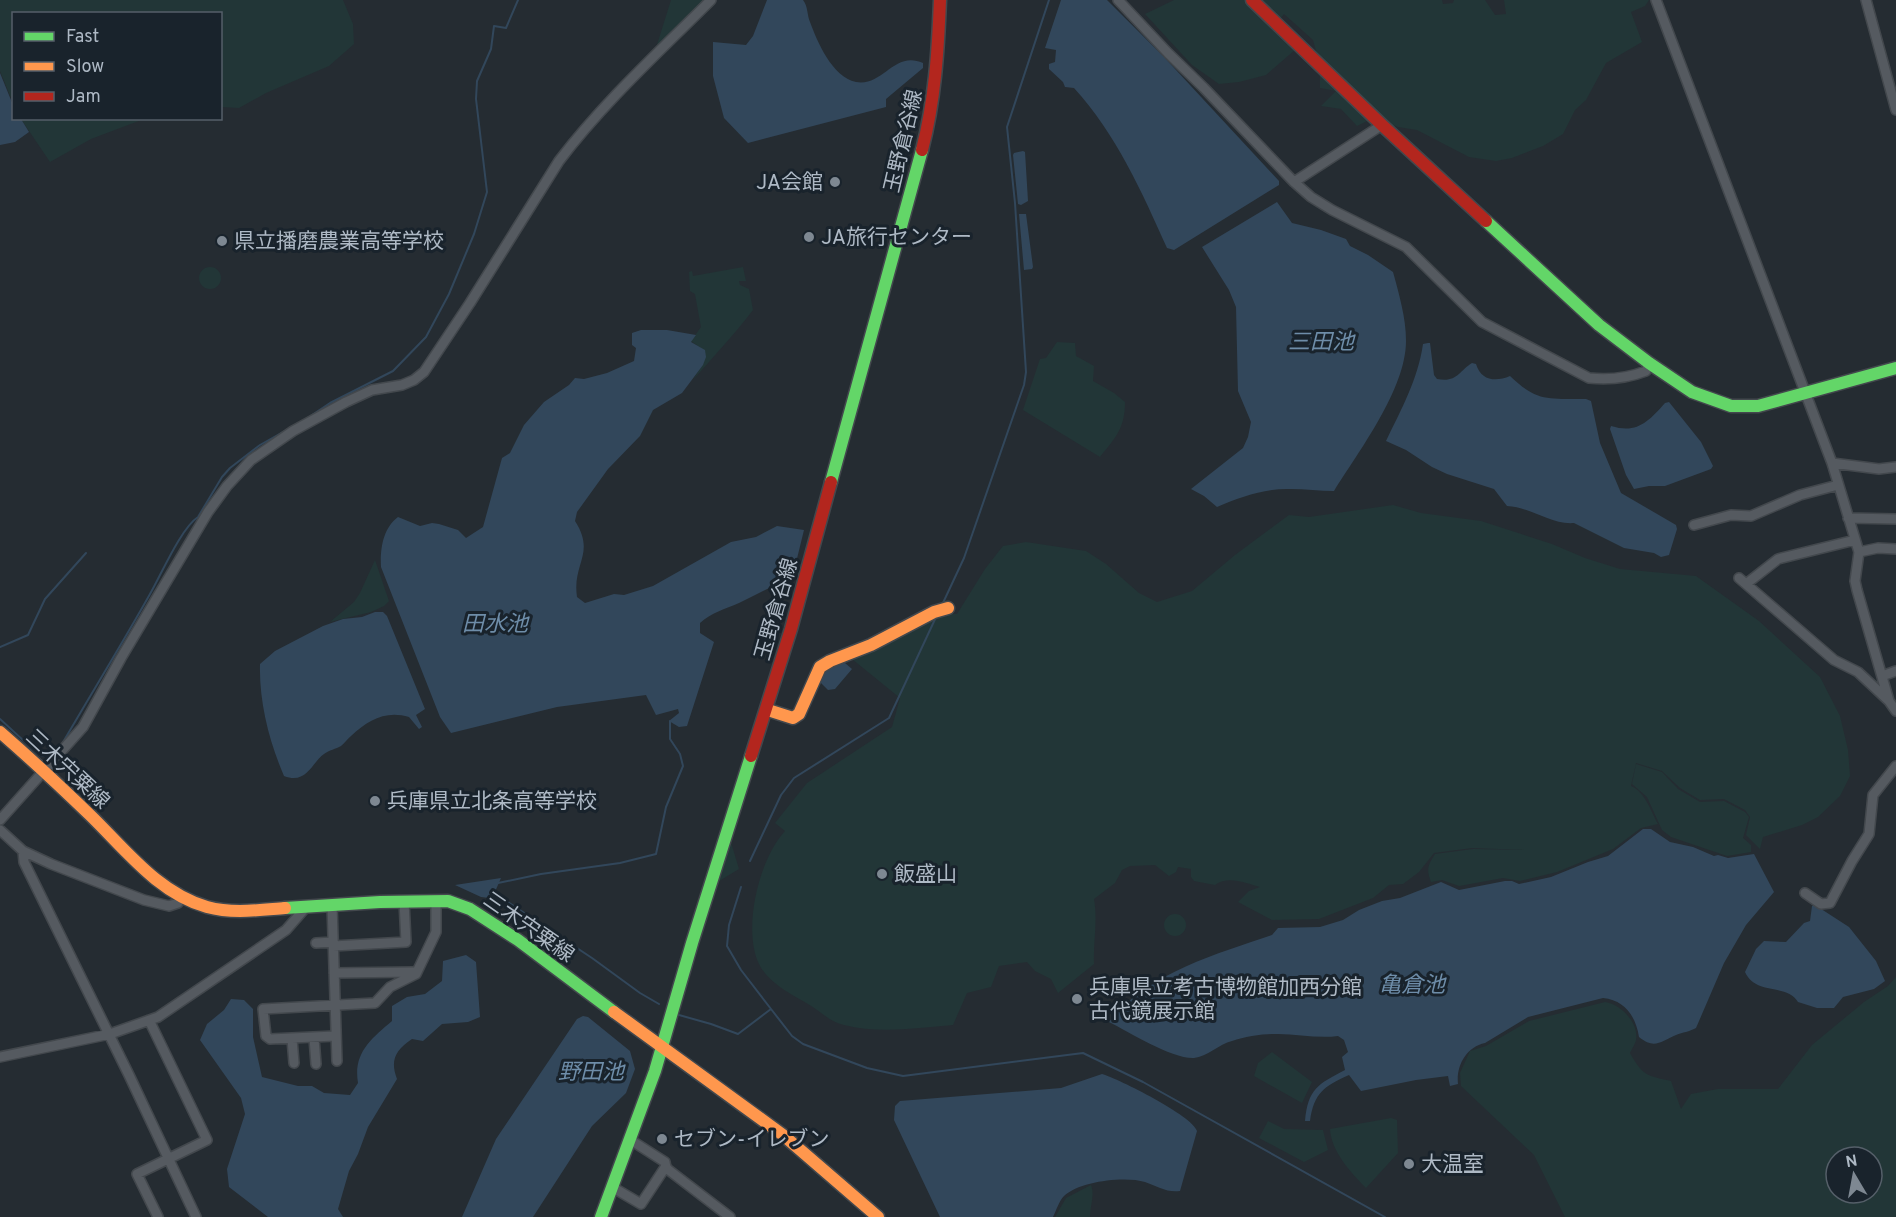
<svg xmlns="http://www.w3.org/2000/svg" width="1896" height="1217" font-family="Overpass,'Noto Sans JP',sans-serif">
<rect width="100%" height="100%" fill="#252c32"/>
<path fill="#223637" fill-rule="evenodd" d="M0,0H343L353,24L354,44L329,66L266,93L239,108L221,107L220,14H14L13,103L0,71Z
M671,0H705L655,51Z
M1174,0H1442L1443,4L1453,3L1454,0H1485L1495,15L1506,14L1504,0H1649L1645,6L1631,12L1642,42L1606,63L1586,100L1575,110L1563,134L1543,146L1512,158L1496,161L1469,157L1417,130L1398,127L1373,118L1357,126L1341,109L1321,106L1336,91L1320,88V65L1313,40L1284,14L1274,26L1296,49L1266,75L1239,82L1219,84L1192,65L1145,14Z
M21,119H144L91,139L50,162Z
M743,267L746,281H739L740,285L749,289L753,310C734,335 713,357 693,380L703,364L705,351L691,341L701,327L695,294L690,291L689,272L692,271L693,276Z
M199 278a11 11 0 1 1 22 0a11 11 0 1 1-22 0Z
M1057,342L1075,343L1076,356L1094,366L1093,381L1114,393L1125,402C1125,428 1116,437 1100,457L1023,410L1040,359L1046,358Z
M1393,505L1421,513L1481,521L1552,544L1585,558L1620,569L1696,576L1759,621L1820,677L1840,716L1848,750L1850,776L1840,796L1818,817L1802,825L1763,837L1760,849L1746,835L1750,817L1745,810L1724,799L1700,800L1680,788L1662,771L1636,763L1631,786C1645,792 1651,811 1658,824L1641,828L1613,849L1557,872L1520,881L1503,878L1459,886L1442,880L1431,882C1426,869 1428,865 1435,854L1473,849L1524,850L1472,848L1434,853L1419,872L1403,884L1389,885L1373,898L1319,919L1272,920L1238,902L1249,891L1260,887C1246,883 1228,875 1215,885L1194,881L1191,877V869L1178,867L1176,872L1169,876L1155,865L1130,866L1122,870L1115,883L1094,899C1098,921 1093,942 1094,964L1058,993L1051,979L1035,971L1027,962L999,966L991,987L967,993L953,1025C917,1028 879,1034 844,1025C830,1022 820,1011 808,1004C791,994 768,983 759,964C742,929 759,859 785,831L775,823L807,783L892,727L900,698L852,659L935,614H957L985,569L1003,546L1026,542L1086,551L1106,564L1139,593L1157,602L1192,591L1235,555L1289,515L1309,517Z
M375,560L389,601L384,606L371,612L330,622L354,602L360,593Z
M1636,764L1662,772L1678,789L1700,802L1724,801L1745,812L1749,817L1743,838L1751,845V852L1727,856L1671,837L1662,830L1647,797L1632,784Z
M730,839L739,869L716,883Z
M1164 925a11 11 0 1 1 22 0a11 11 0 1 1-22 0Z
M1896,977V1217H1565L1534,1155L1461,1086L1460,1073L1470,1051L1486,1046L1529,1021L1605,1002C1620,1004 1639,1022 1636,1040C1635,1044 1632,1049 1630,1053C1642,1075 1647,1076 1671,1081L1681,1109L1691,1094L1718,1089H1778L1812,1045L1864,1002L1888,986ZM1836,1157H1872V1193H1836Z
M1272,1052L1312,1082L1302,1103L1254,1076L1258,1063Z
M1391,1118L1397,1120L1398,1153L1366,1188C1351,1173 1331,1151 1330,1129Z
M1268,1121L1284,1129L1323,1130L1328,1150L1304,1162L1259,1138Z
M1091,1185C1095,1195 1090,1206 1090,1217H1055L1066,1198Z"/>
<path fill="#32475b" d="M767,0H803C808,6 807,15 810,22C817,41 832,77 856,82C883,87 894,50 923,63V68L886,99V107L748,143L724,118L713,76V42L746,45L753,36Z
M1061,0H1107L1164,57L1279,181V185L1174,250L1167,248C1142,192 1116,134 1074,88L1065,87L1063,82L1049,69V64L1055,62L1056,50L1045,48Z
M0,73L13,105L14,118L21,119L29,132L15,142L0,145Z
M1023,151L1025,152L1028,201L1021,205L1018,204L1013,155L1014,153Z
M1277,202L1292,223L1321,230L1346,239L1350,246L1368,255L1393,272C1399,294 1406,318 1406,341C1406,389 1359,451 1334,491C1320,491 1305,489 1291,489C1266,488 1240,497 1217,507L1204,496L1191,489L1243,448L1248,437L1251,422L1238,391L1236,307L1229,290L1202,247Z
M1019,214H1026L1033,267L1032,269L1024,270Z
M641,330H667L696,335L691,342L705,350L706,357L703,365L682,393L653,410L640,436L608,469L577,512L575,521C596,554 572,563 577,597L585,603L614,594L624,595L653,586L731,542L756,537L777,526L804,530L792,579C773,585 757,594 739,603C725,609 711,613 700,623V633L714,642L687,726L679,727L669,721L679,713L678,709L656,715L646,695L557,707L451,733L440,717L381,567C380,549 383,528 398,517L420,526L432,523L439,524L458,530L466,538L483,527L502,458L510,453L524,425L544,402L569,385L575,378L584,379L607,373L634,361L636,348L632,345V333Z
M1428,343H1430L1434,375L1437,379C1457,383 1459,371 1472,363L1476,364C1481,381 1496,382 1510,376C1538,403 1549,398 1586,399L1591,401L1600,443L1621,493L1676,525L1677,529L1669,555L1661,557L1654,553L1624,548L1574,523C1551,525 1531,507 1507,506L1494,489L1447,474L1432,467L1406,450L1386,441C1401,410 1418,379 1423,344Z
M1669,402L1701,442L1713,466L1711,469L1665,486H1649L1634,489L1626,475L1610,429L1611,426C1637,434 1648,422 1665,403Z
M375,612H383L387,616L425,709L416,715L422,727L419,729L409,717C386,710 368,720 351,736C347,739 345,743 341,746C336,749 329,750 324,754C312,762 307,785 284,776C269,741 259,702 260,664L275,651L323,626L343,619L362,617Z
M845,663L852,669L835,689L828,690L820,682L824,669L836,664Z
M1643,829H1651L1670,842L1693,847L1714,856L1718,855L1728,858L1754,854L1774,892L1746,925L1724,963L1696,1028C1689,1032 1683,1032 1676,1035C1661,1041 1655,1050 1639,1037C1636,1017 1625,1000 1603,998L1528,1017L1485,1043C1466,1047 1456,1066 1458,1084L1450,1086L1448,1076L1416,1080L1361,1091L1349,1075C1324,1086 1314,1093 1310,1121H1305C1308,1089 1318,1084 1345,1070L1342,1057L1348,1052L1344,1040L1338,1036C1316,1039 1295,1033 1273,1034C1261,1034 1244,1037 1232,1041C1219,1044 1207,1057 1194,1058C1172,1059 1129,1032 1109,1022C1146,974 1216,954 1272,935L1278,928L1320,927L1343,920L1359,910L1382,901L1400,898L1441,882L1459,890L1505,881H1512L1519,884L1551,877L1588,862L1608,856Z
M501,878L494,894L489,898L481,897L455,885Z
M1815,905L1849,927L1876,961L1885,981L1874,989L1843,997L1834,1008H1817L1798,1002C1787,983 1756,996 1745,972L1756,949L1764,941L1786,942L1804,923L1810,921L1812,906Z
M466,955L476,962L480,1017L468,1022L442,1024L423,1041L412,1039C395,1050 390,1061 397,1079L368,1127L358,1154L349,1171L338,1209L343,1217H268L229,1187L227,1169L245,1114L241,1098L200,1040L207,1024L224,1010L231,999L244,1000L253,1009V1037L262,1077L298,1086H312L324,1093L350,1095L358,1083C353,1053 371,1039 392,1021V1006L407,997L425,994L442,981L443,961Z
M583,1016L588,1017L630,1051L635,1069L626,1093L592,1126L533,1217H462L496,1139L577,1019Z
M1102,1074C1119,1079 1193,1116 1197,1131L1180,1191C1167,1193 1157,1186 1145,1182C1125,1176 1080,1181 1064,1196C1059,1201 1056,1211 1053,1217H940L894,1120L895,1106L900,1101L1061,1088Z"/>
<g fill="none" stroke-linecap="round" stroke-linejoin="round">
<path stroke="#32475b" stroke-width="2" d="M306,419L330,403L393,371L426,337L449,294L474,234L487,192L476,99L477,81L491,49L494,26L506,28L518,0
M942,605L964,558L1024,385L1026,372L1015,203L1007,127L1049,0
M0,647L28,635L45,599L86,553
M0,719L37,753L43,756L55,751L62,744C91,694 122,644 150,594C161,575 181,528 198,517L222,477L230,468L260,445L290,428
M750,861L781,795L794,778L889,718L937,615
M498,883L541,874L620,863L656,854L666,807L683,766L680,754L670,739V721
M741,887L729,925L727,946L741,970L771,1009L792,1036L803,1044L867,1068L903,1076L1083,1053L1143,1082L1385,1217
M494,893L592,958L640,993L659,1004
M679,1015L711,1024L738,1034L771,1009"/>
<defs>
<path id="street" d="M1118,0L1168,53L1204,88L1294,182L1311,197L1332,210L1406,247L1482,322L1589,378C1608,380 1628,378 1646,371L1649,363
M1656,0L1832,463L1859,552L1855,581L1857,590L1889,701L1896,711
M1866,0L1896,110
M1294,182L1382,125
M1832,463L1879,469L1896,467
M1848,518L1896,519
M1694,525L1731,515L1751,516L1800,495L1838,485
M1859,552L1878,548L1896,549
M1739,578L1834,660L1858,672L1889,701
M1746,584L1778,559L1855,540
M1882,676L1896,671
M0,820L83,727L121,658L208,512L227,486L251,460L293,431L346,402L372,390L402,385L414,380L424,372L470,303L559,161C604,102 659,52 711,0
M0,830L23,851L51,864L144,900L169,906L178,903L181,897
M23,851L24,862L129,1075L196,1217
M1805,893L1821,904L1830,903L1852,861L1869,834L1873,795L1896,766
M332,905L337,1061
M316,943L333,942
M333,946L406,942L404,901
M334,973L413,972L416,974
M149,1020L207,1140L137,1174L158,1217
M335,1036L270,1039L266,1036L263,1009L375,1003L390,987L416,974L436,932V901
M314,1038L316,1064
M292,1039L294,1063
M0,1057L110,1034L158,1017L286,930L307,906
M629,1139L665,1162L666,1168L730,1217
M612,1187L641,1204L666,1166"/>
<path id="fast" d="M1486,221L1599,325L1649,363L1692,392L1731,406H1758L1896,368
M831,482L922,150
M285,908L380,902L448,901L470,909L518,940L614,1012
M601,1217L655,1071L692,943L751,756"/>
<path id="slow" d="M771,711L793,718L799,714L820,667L830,661L871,645L934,612L948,608
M0,732C31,759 61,787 90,815C126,850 158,893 207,907C233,914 259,910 285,908
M614,1012L783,1135L878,1217"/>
<path id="jam" d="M1252,0L1382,125L1486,221
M922,150C935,100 938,51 940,0
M751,756L791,629L831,482"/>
</defs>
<use href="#street" stroke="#43484d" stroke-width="12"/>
<use href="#fast" stroke="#43484d" stroke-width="15"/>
<use href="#slow" stroke="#43484d" stroke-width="15"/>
<use href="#jam" stroke="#43484d" stroke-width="15"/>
<use href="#street" stroke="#555a60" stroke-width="9"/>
<use href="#fast" stroke="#63d668" stroke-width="12"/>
<use href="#slow" stroke="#ff974d" stroke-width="12"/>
<use href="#jam" stroke="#b3261e" stroke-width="12"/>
</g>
<g fill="#7e8892" stroke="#19232c" stroke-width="2">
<circle cx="835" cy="182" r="6"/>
<circle cx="809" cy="237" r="6"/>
<circle cx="222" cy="241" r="6"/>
<circle cx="375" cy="801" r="6"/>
<circle cx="882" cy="874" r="6"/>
<circle cx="1077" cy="999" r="6"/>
<circle cx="662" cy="1139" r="6"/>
<circle cx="1409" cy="1164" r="6"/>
</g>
<g text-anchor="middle" stroke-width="6" stroke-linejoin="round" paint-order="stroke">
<g font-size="21" fill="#aeb9c5" stroke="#19232c">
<text transform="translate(903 141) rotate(-77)" y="7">玉野倉谷線</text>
<text transform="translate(776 609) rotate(-74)" y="7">玉野倉谷線</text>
<text transform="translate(68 769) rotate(43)" y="7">三木宍粟線</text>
<text transform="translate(529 927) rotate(35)" y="7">三木宍粟線</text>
</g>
<g font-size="21" fill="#aeb9c5" stroke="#19232c" text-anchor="start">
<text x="823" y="189" text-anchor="end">JA会館</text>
<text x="821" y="244">JA旅行センター</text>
<text x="234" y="248">県立播磨農業高等学校</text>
<text x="387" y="808">兵庫県立北条高等学校</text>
<text x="894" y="881">飯盛山</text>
<text x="1089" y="994">兵庫県立考古博物館加西分館<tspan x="1089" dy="24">古代鏡展示館</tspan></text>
<text x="674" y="1146">セブン-イレブン</text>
<text x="1421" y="1171">大温室</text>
</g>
<g font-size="22" font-style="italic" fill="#6e8da9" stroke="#19232c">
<text x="1321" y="349">三田池</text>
<text x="495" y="631">田水池</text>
<text x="1412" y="992">亀倉池</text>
<text x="591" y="1079">野田池</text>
</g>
</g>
<rect x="12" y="12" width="210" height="108" fill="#19232c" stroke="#555f69" stroke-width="1.5"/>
<rect x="24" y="32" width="30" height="9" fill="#63d668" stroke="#555f69" stroke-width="1.5"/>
<text x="66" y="42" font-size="18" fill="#aeb9c5">Fast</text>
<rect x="24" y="62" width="30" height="9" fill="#ff974d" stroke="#555f69" stroke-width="1.5"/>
<text x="66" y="72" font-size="18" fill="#aeb9c5">Slow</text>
<rect x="24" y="92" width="30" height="9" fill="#b3261e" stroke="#555f69" stroke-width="1.5"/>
<text x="66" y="102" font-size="18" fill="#aeb9c5">Jam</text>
<g transform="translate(1854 1175) rotate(350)"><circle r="28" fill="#19232c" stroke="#555f69" stroke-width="1.5"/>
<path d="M0-4.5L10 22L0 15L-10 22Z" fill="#7e8892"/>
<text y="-9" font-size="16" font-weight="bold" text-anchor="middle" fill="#aeb9c5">N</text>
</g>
</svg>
